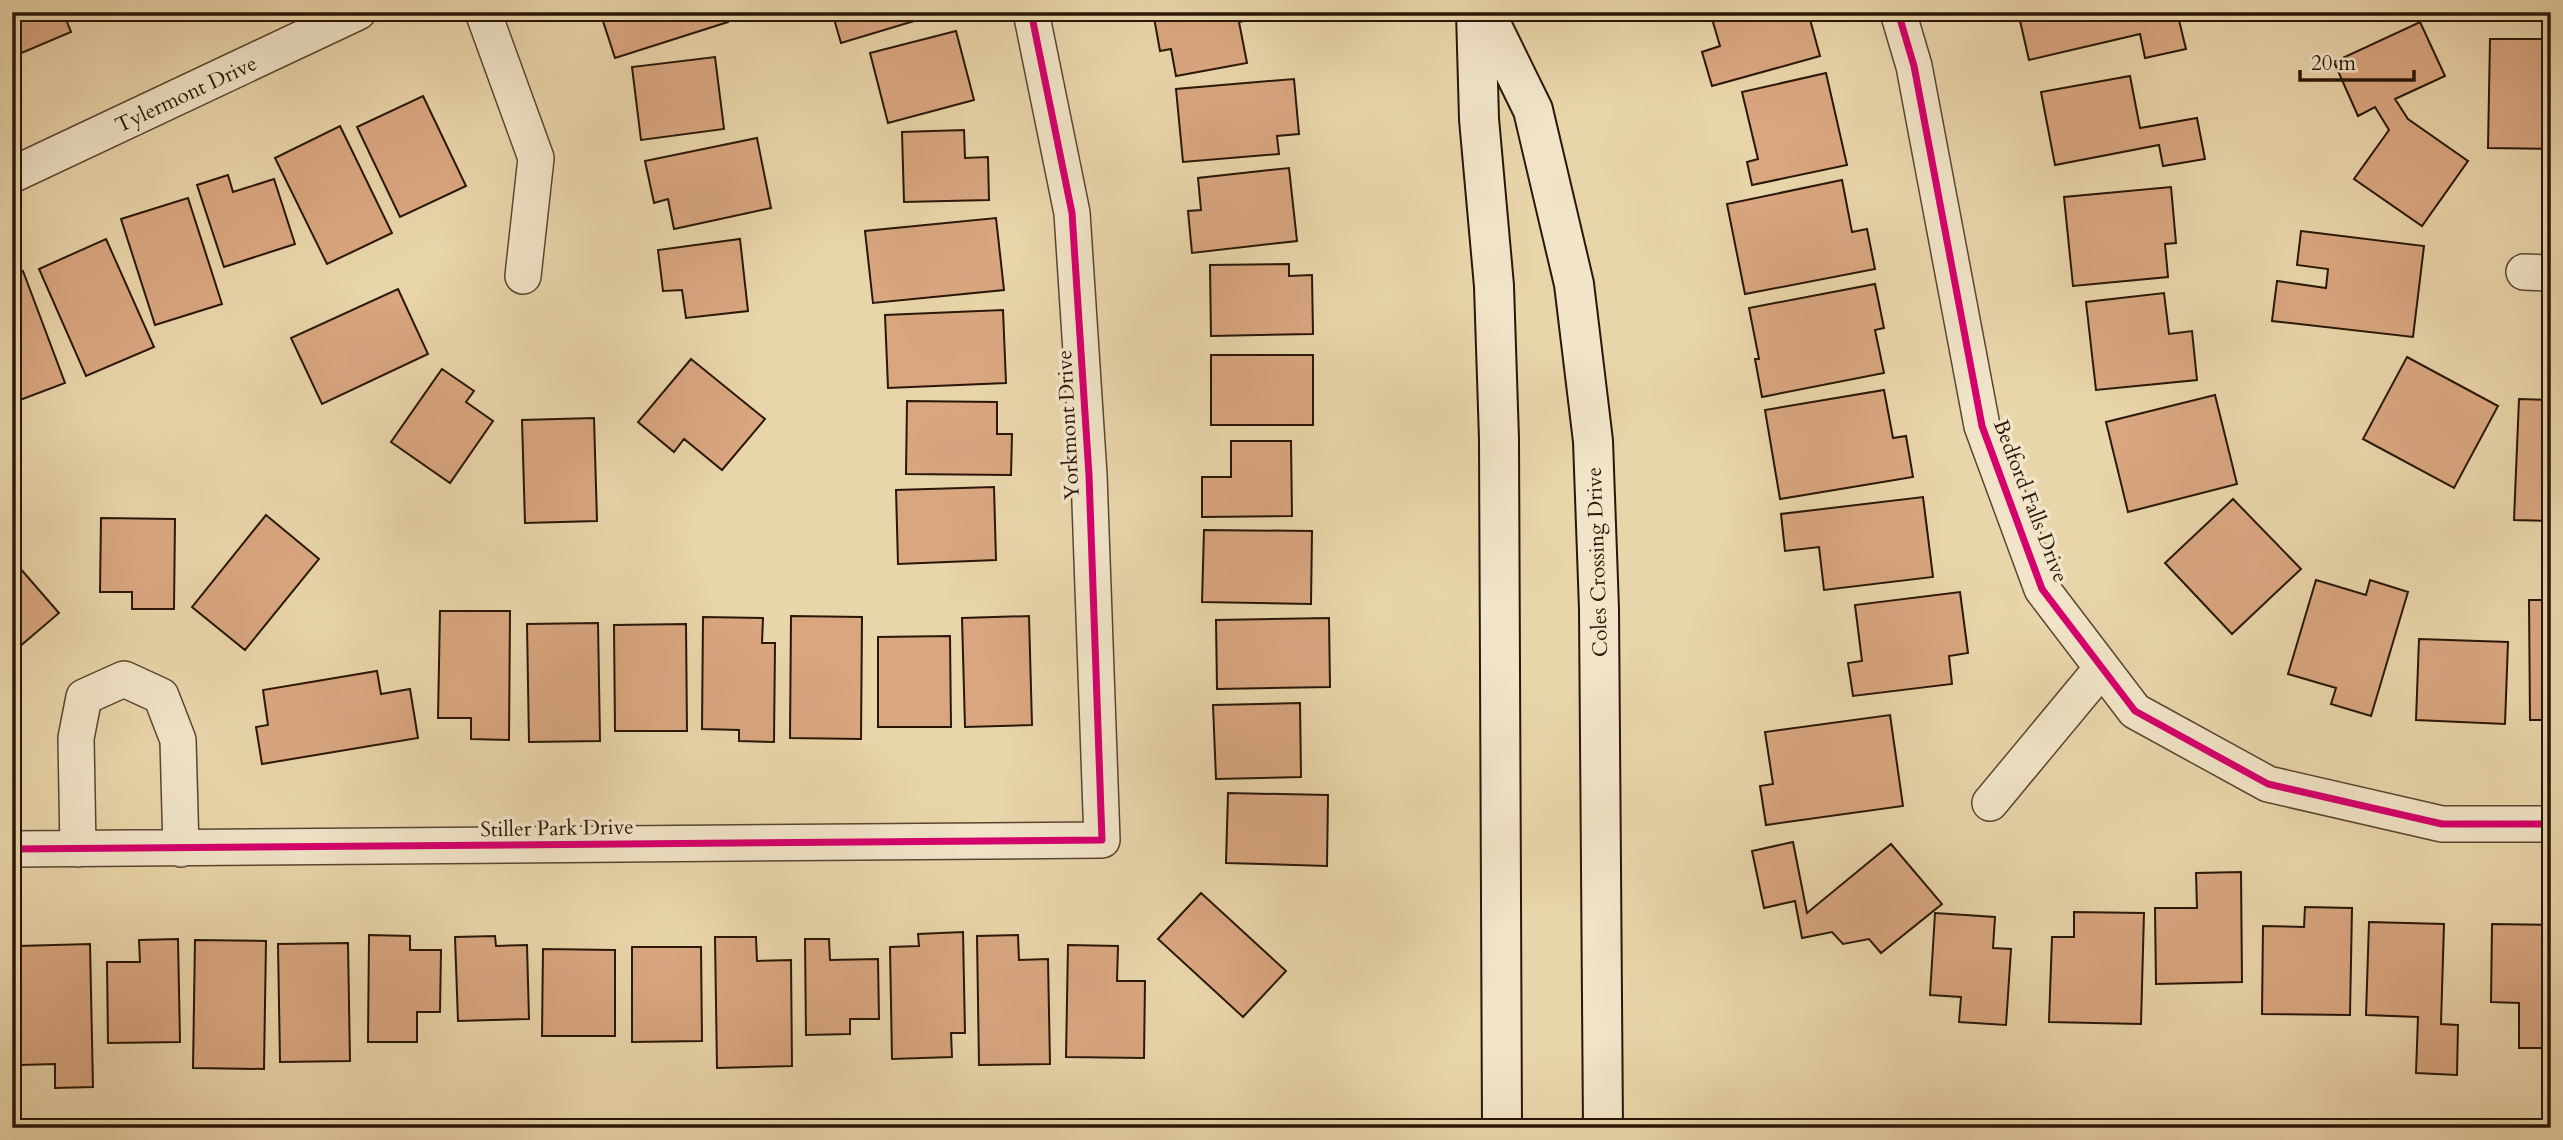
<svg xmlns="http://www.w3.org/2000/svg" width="2563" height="1140" font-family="Cardo,serif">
<rect width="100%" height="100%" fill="#e9d5aa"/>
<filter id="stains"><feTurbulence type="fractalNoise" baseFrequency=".00286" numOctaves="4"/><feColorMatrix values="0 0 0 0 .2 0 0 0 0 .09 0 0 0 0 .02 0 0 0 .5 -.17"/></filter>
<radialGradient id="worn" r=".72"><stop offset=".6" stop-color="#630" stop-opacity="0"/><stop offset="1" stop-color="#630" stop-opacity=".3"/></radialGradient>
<path fill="#d9a680" stroke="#291708" stroke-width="2" d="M12,12H63L71,32L12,57Z
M600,12H725L728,22L615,58Z
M832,12H944L841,43Z
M1153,12H1290L1239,22L1247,63L1176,76L1171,49L1160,51Z
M1710,12H1808L1820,56L1712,86L1702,52L1720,46Z
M2018,12H2177L2186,49L2145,58L2140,34L2029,60Z
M2543,20H2551V149L2488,148L2490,39H2543Z
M2420,22L2445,76L2395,99L2408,119L2468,161L2422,226L2354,179L2389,130L2375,107L2358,116L2334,62Z
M956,31L974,100L888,123L870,53Z
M715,57L724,129L641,140L632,67Z
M1826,73L1847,165L1752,185L1747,162L1758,159L1742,92Z
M2130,76L2140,128L2197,118L2205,159L2163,166L2159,145L2055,165L2041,92Z
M1294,79L1299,134L1277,136L1279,154L1183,162L1176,89Z
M423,96L466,186L400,217L357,127Z
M340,126L392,233L327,264L275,158Z
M964,130L965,158L988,157L989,200L904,202L902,132Z
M757,138L771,208L674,229L668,199L654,203L645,161Z
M1289,168L1297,241L1192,253L1188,211L1201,210L1198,178Z
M228,175L233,192L274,179L295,244L224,267L197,185Z
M1842,180L1852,232L1867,229L1875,269L1745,294L1727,204Z
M2171,187L2176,243L2165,244L2168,277L2073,286L2064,197Z
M188,198L222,304L155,325L121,219Z
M996,218L1004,290L873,303L865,231Z
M2301,231L2424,246L2413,337L2272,321L2277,281L2326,288L2328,269L2297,265Z
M106,239L154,347L86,376L39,269Z
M740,239L748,311L686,318L682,290L663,291L658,250Z
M1289,264V276L1312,275L1313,334L1211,336L1210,265Z
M23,271L65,383L12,403V275Z
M1875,284L1884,328L1875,330L1884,373L1762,397L1755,359H1759L1749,308Z
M398,289L428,354L322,404L291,338Z
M2164,293L2169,334L2192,331L2197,380L2096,390L2086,302Z
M1003,310L1006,383L888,388L885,315Z
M1211,355H1313V425H1211Z
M2407,357L2498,406L2454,488L2363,439Z
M691,359L765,419L722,470L684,439L674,452L638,422Z
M442,369L474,391L466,402L493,421L450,483L391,442Z
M1884,390L1893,438L1906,436L1913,477L1780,499L1765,410Z
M2215,395L2237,484L2128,512L2106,422Z
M2519,399L2551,400V521L2514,520Z
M907,401L997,402V434H1012L1011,475L906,474Z
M594,418L597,521L525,523L522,420Z
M1231,441H1291L1292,516L1202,517V477H1231Z
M994,487L996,560L898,564L896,490Z
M1923,497L1933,577L1824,590L1819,547L1785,551L1781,514Z
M2233,499L2301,569L2232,634L2165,563Z
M266,515L319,559L245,650L192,607Z
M101,518L175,519L174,609H132V592H100Z
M1204,530L1312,531L1311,604L1202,602Z
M12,559L59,613L12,653Z
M2316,580L2366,595L2370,580L2408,592L2371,716L2331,704L2336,688L2288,674Z
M1960,592L1968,653L1949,656L1952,684L1853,696L1848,663L1862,661L1855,605Z
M2529,600H2551V720H2530Z
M440,611H510L509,740L471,739V718H438Z
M791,616L862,617L861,739L790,738Z
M1029,616L1032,725L965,727L962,618Z
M703,617L763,618L762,643H775L774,742L739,741V730L702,729Z
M1329,618L1330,687L1217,689L1216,620Z
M598,623L600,741L529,742L527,624Z
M686,624L687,731H615L614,625Z
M950,636L951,727H878V637Z
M2419,639L2508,642L2505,724L2416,720Z
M377,671L381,694L410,689L418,738L262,764L256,727L268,725L263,690Z
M1300,703L1301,777L1216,779L1213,705Z
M1890,715L1903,806L1766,825L1760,786L1773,784L1765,732Z
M1228,793L1328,795L1327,866L1226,863Z
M1793,842L1807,913L1891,844L1942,904L1881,953L1869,939L1843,944L1832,932L1802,938L1795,901L1764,908L1752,851Z
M2241,872L2242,982L2156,984L2155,908H2197L2196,873Z
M1201,893L1286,971L1243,1017L1158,939Z
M2305,907L2352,908L2350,1015L2262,1014L2263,926L2304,927Z
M2074,912L2144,913L2141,1024L2049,1022L2052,937H2074Z
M1935,913L1995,917L1993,948L2011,949L2006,1025L1959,1022L1961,997L1930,995Z
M2369,922L2444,924L2441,1024L2458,1025L2457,1075L2416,1073L2418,1017L2366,1015Z
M2492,924L2551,925V1048H2519V1003L2491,1002Z
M963,932L965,1033H951L952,1057L892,1059L890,947L919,946L918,934Z
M369,935L410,936V950H441L440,1012H417V1042H368Z
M1018,935L1019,960L1048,959L1050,1064L979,1065L977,936Z
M495,936L496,946L527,945L529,1019L458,1021L455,937Z
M715,937H756L757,961L791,960L792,1066L717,1068Z
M178,939L180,1042L108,1043L107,962H140L139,940Z
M805,939H829L830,960L878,959L879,1019H850V1034L806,1035Z
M195,940L266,941L264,1069L193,1068Z
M348,943L350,1061L280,1062L278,944Z
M90,944L93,1087L55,1088V1064L21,1065L18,946Z
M1068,945L1118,946L1117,981H1145L1144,1058L1066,1057Z
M632,947H701L702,1041L632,1042Z
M543,949L615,950V1036H542Z"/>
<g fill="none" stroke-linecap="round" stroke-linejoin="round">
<defs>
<path id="street" d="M483,12L536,158L523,276
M1898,12L1914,66L1982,426L2042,589L2135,711L2268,784L2442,824H2551
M12,175L358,12
M2524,272L2551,273
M1990,803L2102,668
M12,849L1102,840L1089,475L1072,213L1031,12
M78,849L76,738L84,697L124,679L161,696L178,740L181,849"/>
<path id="secondary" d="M1476,12L1479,119L1494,286L1499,439L1502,1128
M1485,12L1533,110L1574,284L1593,441L1599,609L1603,1128"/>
</defs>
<use href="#street" stroke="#594630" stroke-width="38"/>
<use href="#secondary" stroke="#291708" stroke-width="42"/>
<use href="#street" stroke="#f1e4c8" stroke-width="35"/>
<use href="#secondary" stroke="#f1e4c8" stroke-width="38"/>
<defs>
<path id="cycleway" d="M1898,12L1914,66L1982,426L2042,589L2135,711L2268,784L2442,824H2551
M12,849L1102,840L1089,475L1072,213L1031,12"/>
</defs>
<use href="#cycleway" stroke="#f1e4c8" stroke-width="11"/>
<use href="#cycleway" stroke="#d6006c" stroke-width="7"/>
</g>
<g text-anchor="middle" stroke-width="7" stroke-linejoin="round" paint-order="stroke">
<g font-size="21" fill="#291708" stroke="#f1e4c8">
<text transform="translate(186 94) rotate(-25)" y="7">Tylermont Drive</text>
<text transform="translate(1068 425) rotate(-93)" y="7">Yorkmont Drive</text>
<text transform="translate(2031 501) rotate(69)" y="7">Bedford Falls Drive</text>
<text transform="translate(1597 562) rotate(-92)" y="7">Coles Crossing Drive</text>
<text transform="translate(557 828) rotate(-1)" y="7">Stiller Park Drive</text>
</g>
</g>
<rect width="2563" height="1140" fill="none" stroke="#e9d5aa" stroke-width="42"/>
<rect x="14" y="14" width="2535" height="1112" fill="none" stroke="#291708" stroke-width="3.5"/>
<rect x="21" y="21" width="2521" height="1098" fill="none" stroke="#291708" stroke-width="2"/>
<path d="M2300 70v10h114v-10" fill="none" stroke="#291708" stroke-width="3.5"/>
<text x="2311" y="70" font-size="21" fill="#291708" stroke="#f1e4c8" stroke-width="5" paint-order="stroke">20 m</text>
<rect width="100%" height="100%" filter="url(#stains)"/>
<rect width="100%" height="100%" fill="url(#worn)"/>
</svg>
